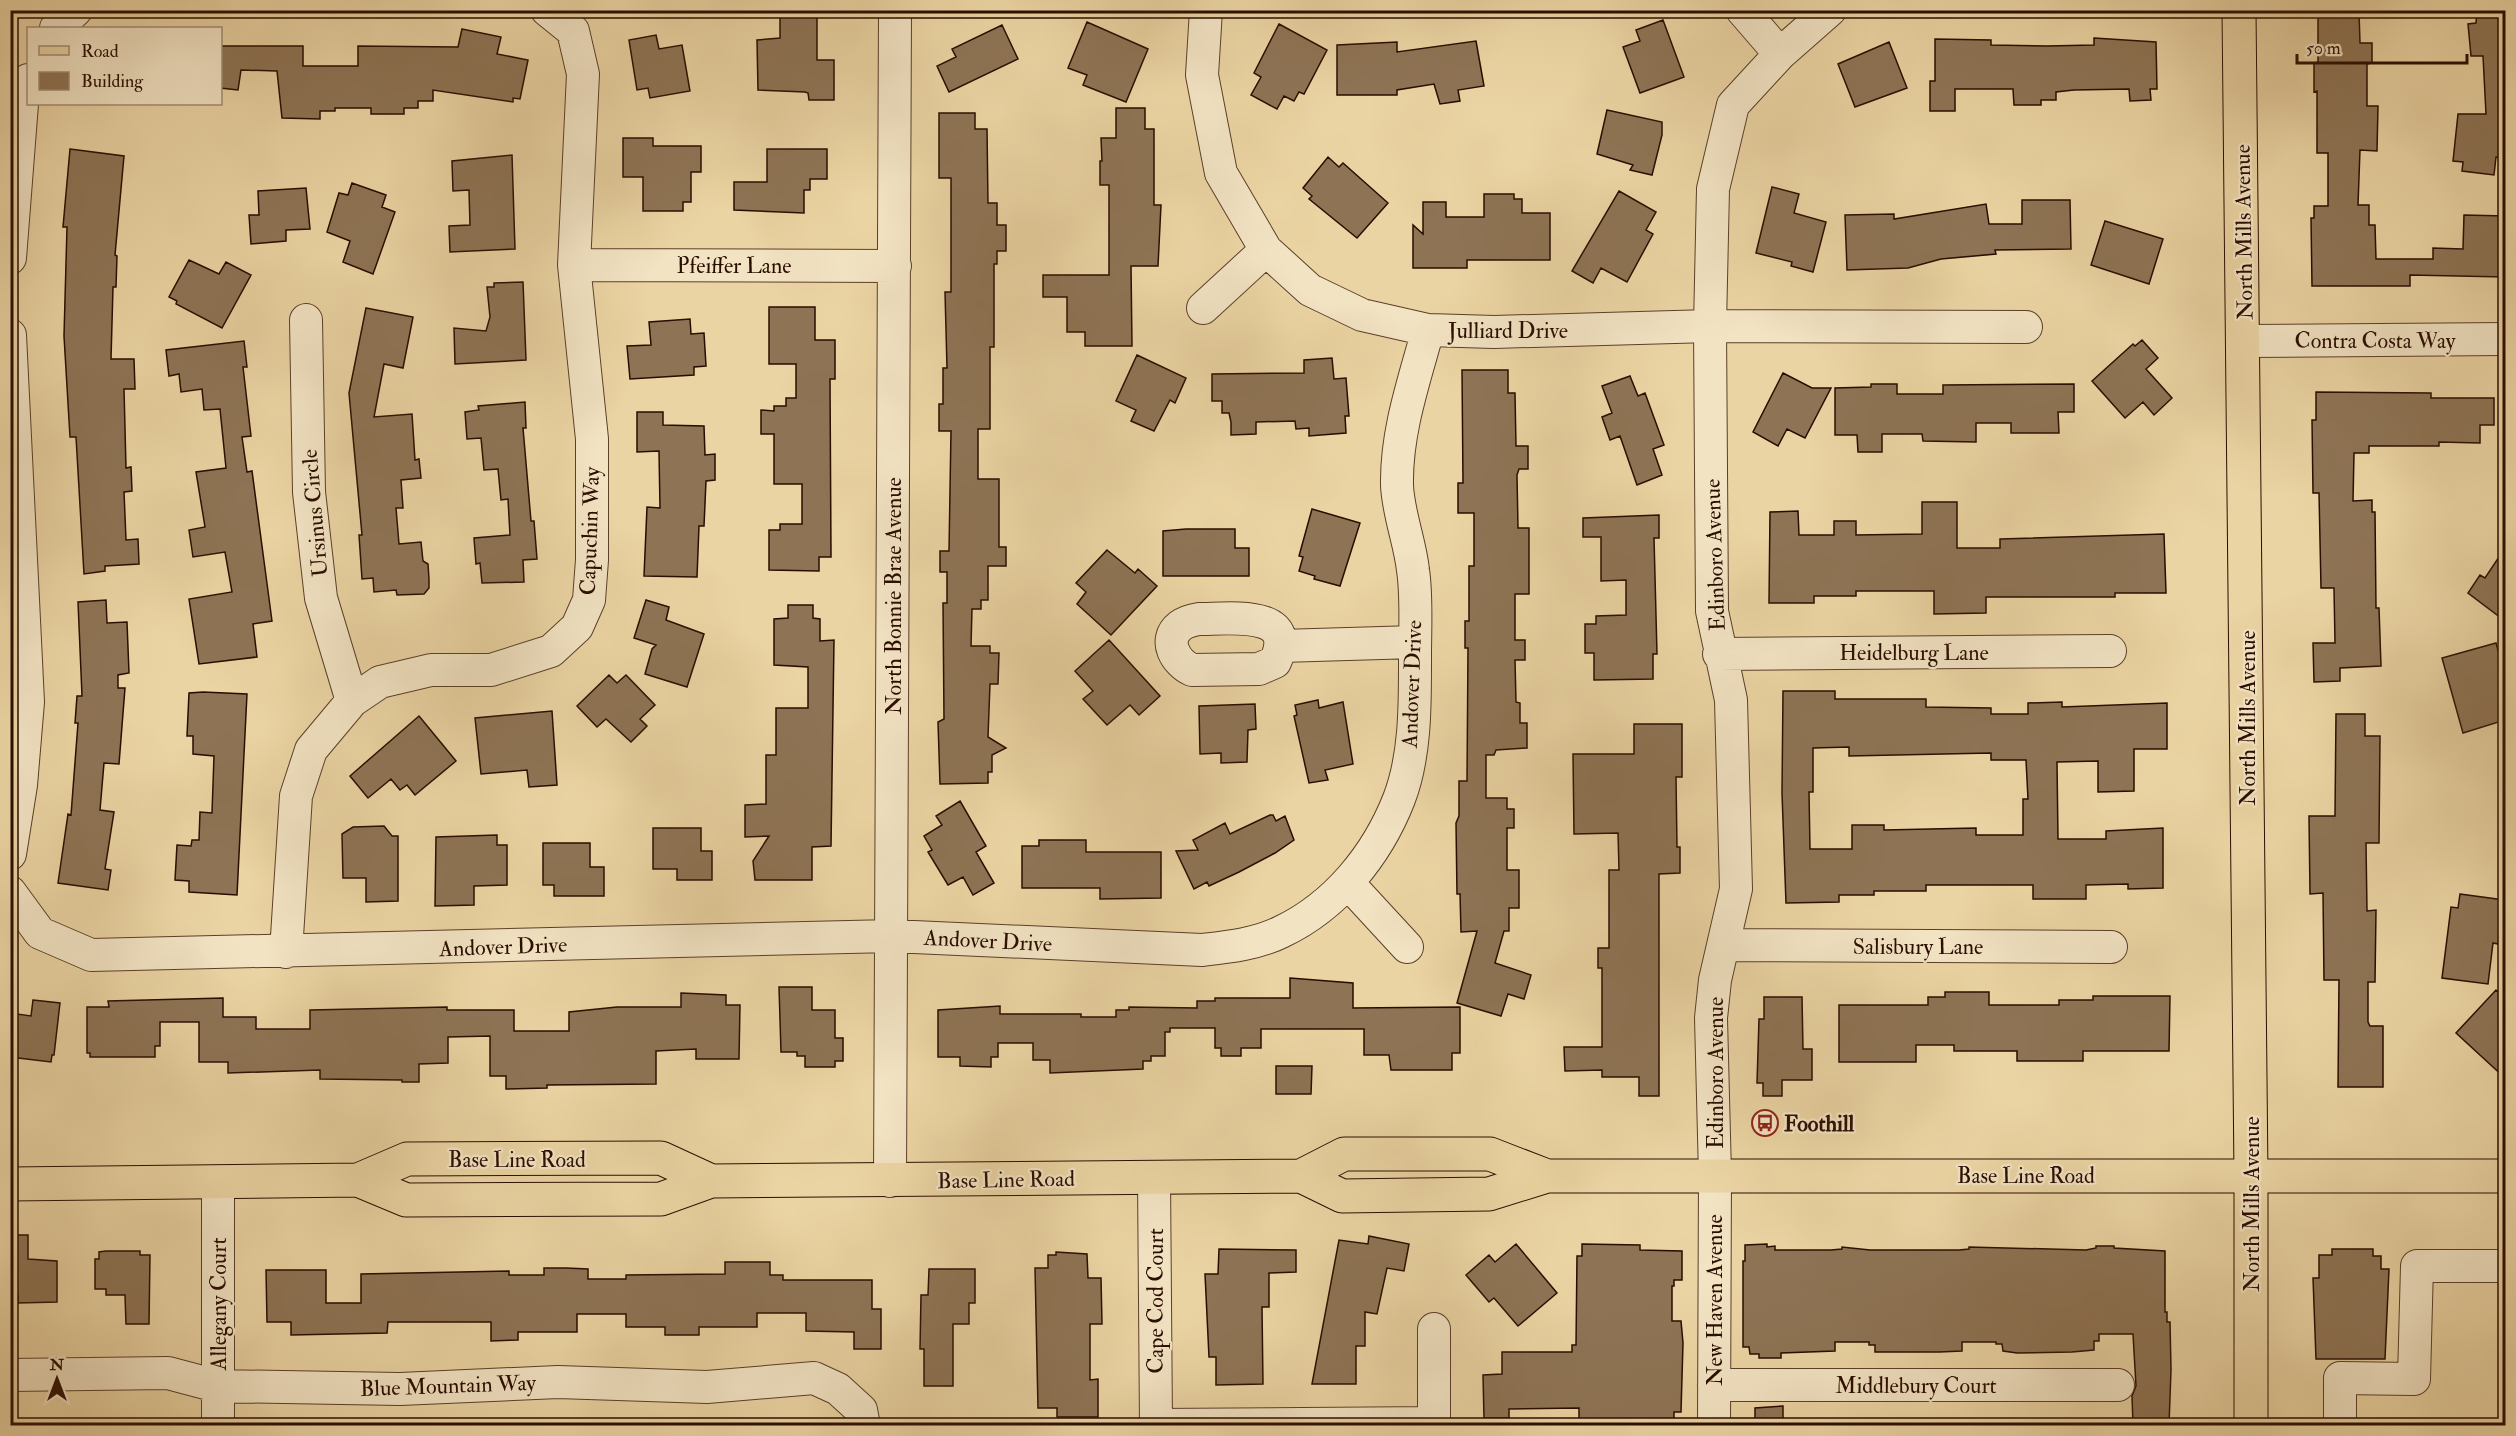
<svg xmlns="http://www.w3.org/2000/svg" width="2516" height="1436" font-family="'IM FELL Double Pica',serif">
<rect width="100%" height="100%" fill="#ebd4a3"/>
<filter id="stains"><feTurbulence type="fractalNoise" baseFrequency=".00333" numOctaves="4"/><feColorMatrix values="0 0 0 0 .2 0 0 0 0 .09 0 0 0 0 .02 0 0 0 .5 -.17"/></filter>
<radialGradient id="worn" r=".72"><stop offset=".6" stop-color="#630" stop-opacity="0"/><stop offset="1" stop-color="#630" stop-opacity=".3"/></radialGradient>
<path fill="#8e7455" stroke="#2a0d00" stroke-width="1.5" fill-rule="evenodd" d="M780,10H817V60H834V100H809L808,93L805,92L758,90L757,40L780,38Z
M2318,10L2359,12L2360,43H2372V63L2367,64V106H2378L2377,151L2360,150L2358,205H2369V225H2375L2376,259H2433V248L2463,249L2464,215L2505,216V277L2410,275V286H2312L2311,218H2314V206H2328V153H2317V91L2314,92V63L2318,62Z
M2477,10H2505V149L2503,158L2496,157L2494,175L2462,171L2463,162L2453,161L2458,114H2486L2483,56H2471L2468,24L2476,23Z
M1663,20L1684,77L1640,93L1623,47L1640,41L1636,30Z
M1087,22L1148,49L1126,102L1083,85L1087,75L1068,68Z
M1279,24L1327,50L1304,94L1299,92L1294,101L1284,96L1277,109L1251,95L1261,77L1254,73Z
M1002,25L1018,59L949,92L937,66L956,57L952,49Z
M462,29L501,37L497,54L528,60L520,99L513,98V102L433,90V101H418V108H404V114H371V108H335V111H320V119L282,118L277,71L241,70L238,90L220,88V46H303V66H358V46L458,47Z
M656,35L659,49L682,45L690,91L650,98L648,88L637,90L629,40Z
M2094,38L2156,42L2157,89H2150L2151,100L2130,101L2129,89L2074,90L2056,92V100H2041V105H2014L2013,89H1955V111H1930V81H1935V39L1991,40V45L2047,46L2094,45Z
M1476,41L1484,86L1458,90L1460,101L1440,104L1434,84L1397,90V95H1337V45L1397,42V52Z
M1889,42L1907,88L1855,107L1838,64Z
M1116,108H1145V129H1154V205H1161L1158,266H1131L1132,346H1085V332H1067V297H1043V275H1109V185H1100V161H1102L1101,138H1116Z
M1607,110L1662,122V135L1652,175L1630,170L1633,165L1597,154Z
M939,113H975V129H987L988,203H997V225H1006V251H997V264H994V347H990V429H978V479H999V547H1006V566H988V600H981V609H972L971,646H990V653H999L998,684H990L988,737L1006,748L992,755V772H988V783L940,784L938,722L944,719L943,603H947V572H940V551H949L951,431H939V404H943V368H947L945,292H951V178H939Z
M623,138H653V146H701V172H691V202H683V211H643V177H623Z
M70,149L124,156L115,255L117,256L116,287H113L111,359H134L135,389H124L126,468L131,467L132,491L124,492L126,540L138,539L139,564L105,566V571L84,574L76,437H70L64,336L67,227H63Z
M767,149H827V179H810V190H804V213L734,210V182H767Z
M512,155L515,249L450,252L449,226L470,225L469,190L453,191L452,161Z
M1328,157L1339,167L1343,163L1388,203L1357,238L1309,199L1312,196L1303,188Z
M352,183L386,195L382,207L395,212L373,274L343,262L350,241L327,232L339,193L348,195Z
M1772,187L1799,194L1794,213L1826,222L1813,272L1791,266L1792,262L1756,253Z
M306,188L310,229L286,230V241L251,244L249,215H259L258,191Z
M1619,191L1656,212L1646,230L1653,234L1627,282L1601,268L1593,283L1572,271Z
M1484,194H1514V199H1522V213H1550V260H1467V268H1413V225L1423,234V202H1446V217H1484Z
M2022,200H2070L2071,249L1995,250L1996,254L1941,259L1908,268L1847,270L1845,215L1894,214V219L1986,204L1989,224H2022Z
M2105,221L2163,239L2149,284L2091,265Z
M189,260L219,274L226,262L251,275L222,328L176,304L177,301L169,297Z
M523,282L526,360L455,364L454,328L486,331L490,317L487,287H494V283Z
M769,307H815V340H835V379H830L831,557H819V571L769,570V530H780V524H802V484H774V434H761V410L774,411V406H786V398H796V364H769Z
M366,308L413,317L403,368L384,364L374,417L412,414L415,460L419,459L421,478L401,480L403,508H396L399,544L421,542L423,561L428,564L429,579V588L424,594L397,595L396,590L374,592L373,578L362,579L359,535H362L349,393Z
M690,319L691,334L704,333L706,366L694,367V375L630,379L627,346L651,345L649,322Z
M2142,340L2158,358L2146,369L2172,398L2154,415L2143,402L2125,418L2092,381L2133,344L2135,346Z
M244,341L247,367H243L251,436L242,437L247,472L252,471L272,621L253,624L257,657L199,664L189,599L232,592L225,552L193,557L189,530L205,527L196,472L226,468L220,409L204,410L202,389L181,392L179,374L169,376L166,350Z
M1137,355L1186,378L1175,403L1170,400L1154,431L1131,421L1136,410L1116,401Z
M1332,358L1334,379L1346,378L1349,416H1345L1346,433L1309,436V428L1296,429L1295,421L1256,422V434L1231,435V422L1229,413H1222V401H1212V374L1304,373V360Z
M1462,370H1508V393H1515L1516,446H1528V469H1519L1517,475L1518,528H1529V594H1515V640H1525V660H1515L1516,702L1520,703V723H1527V748L1496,750L1494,755H1486V798H1507V809H1514V828H1507V870H1519V908H1509V931H1504L1495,963L1531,975L1524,999L1508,994L1501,1016L1457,1003L1477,931L1461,932L1460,894H1457L1456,823L1459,816V781H1467L1468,648H1465V621H1469V566H1474V513H1458V483H1463Z
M1783,373L1812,388H1831L1805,438L1787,429L1778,446L1753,432Z
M1630,376L1638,396L1645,393L1664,445L1653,449L1662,475L1637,485L1620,436L1610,440L1602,417L1612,413L1602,386Z
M1871,384H1897V394H1943V385L2074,384V412H2058L2059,433H2011V423H1976V442L1923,441L1922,434H1882V452H1858L1857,435H1835V388L1871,387Z
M2316,392L2431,393V398H2494V425H2480V443L2439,442V446H2369V453H2354L2353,501L2372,500V512H2375L2376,608H2379L2381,666L2340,668V681L2314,682L2313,643H2335L2334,588H2321L2319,493H2313L2312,420H2316Z
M525,402L526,428H523L531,521H534L537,559L523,560L524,582L482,583L480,563L476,564L474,538L510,535L508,499L501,500L498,469L484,470L481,438L467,439L465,412L479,410L478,406Z
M637,412H663V425L704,426L705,455L715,454V480L706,481L704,526H699L697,577L644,576L647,507L660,508L659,451L637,452Z
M1922,502H1957V548H2000V539L2164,534L2166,593H2115V597H1986V613L1934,614V591H1856V596H1814V603H1769L1770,512L1798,511L1799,535H1834V521H1856V535L1922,534Z
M1312,509L1360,523L1340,586L1314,579L1315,576L1299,571L1303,557L1299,556Z
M1659,515V538H1654L1657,654H1653V679L1594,680V653H1585V624H1596V616L1626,615V580L1601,581V537H1583V518Z
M1186,529H1235V548H1249V576H1163V531Z
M2505,548V621L2468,593L2480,575L2485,578Z
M1107,550L1135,573L1138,569L1157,586L1111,635L1077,604L1086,592L1076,583Z
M106,600L107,623L127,622L129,673L118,675V688H125L119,764L104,763L100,810L114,812L105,869L111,870L108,890L58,883L68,814L71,815L78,723H75L77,696H82L78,602Z
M646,600L669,607L666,620L704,634L687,687L645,674L652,649L656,645L634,638Z
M788,605H813V618L820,619V641L834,640L831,846L812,847V880H755L753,861L769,836L745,837V805L766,804V755H776V708H808V667L774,665V619L788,618Z
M1109,640L1160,696L1139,715L1130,705L1107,725L1083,699L1093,691L1075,671Z
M2496,643L2505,676V720L2463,733L2442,658Z
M609,675L617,683L626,675L655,705L640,719L647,726L631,742L606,719L597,727L577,706Z
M1783,691H1835V699H1926V707L1991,708V714H2028V703L2062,702V707L2167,703V749H2134V791L2098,792V761L2057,762L2058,839H2106V831L2163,828V888L2128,889V884L2086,885V899H2033V885H1926V891H1874V895H1839V902L1786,903L1782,793ZM1849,747V756L1991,753V760H2026L2028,799H2023V835H1976V828L1884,830V825H1852V849H1810L1809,792H1813V748Z
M203,692L247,694L237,895L189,892V881L175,880L177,845L191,846L192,840H199L200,812L212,813L214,756L193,754V736H187L189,693Z
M1318,700L1319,708L1343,702L1353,764L1325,770L1328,780L1309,783L1294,716L1297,715L1295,705Z
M1255,704L1256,729L1248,730L1247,762L1221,763V753L1200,754L1199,706Z
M552,711L557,785L529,787L527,770L481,774L475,718Z
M2336,714H2365V736H2380L2379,843H2366L2367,911L2376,910L2375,982H2368V1022L2370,1026H2383V1087H2338L2339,980H2324L2323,893L2310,894L2309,816H2335Z
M419,716L456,761L415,795L407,785L400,790L391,779L368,798L350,776Z
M1634,724H1682V777H1676L1677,847H1680V873L1659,874V1096H1639V1077H1602V1070L1565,1071L1564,1047H1602V968H1598V948H1609V870H1619L1618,833L1574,834L1573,754H1634Z
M960,801L986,846L976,852L994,883L973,895L963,877L948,885L928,852L932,850L924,836L942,825L936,816Z
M1270,815H1273L1276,821L1285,816L1294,840L1275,853L1239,872L1209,886L1207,882L1194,889L1176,851L1198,850L1193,840L1225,823L1230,834Z
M384,826L392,836H398V901L366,902V878H343L342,834L353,827Z
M653,828H701V851H712V880H677V869H653Z
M497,835V845H507V885L474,886V905L435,906L436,837Z
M1039,840H1086V852H1161V898L1100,899V888H1022V846H1039Z
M543,843H590V867H604V896H554V885H543Z
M2460,894L2504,900L2498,944L2493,943L2488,984L2442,978L2451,907L2458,908Z
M1290,978L1353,983V1008L1460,1007V1053H1452V1070H1391L1389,1055H1364V1029H1261V1048H1241V1056H1221V1048H1215V1028H1170V1032H1165V1056H1151V1061H1143V1069L1050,1073V1060H1033V1043H998V1057H991V1067L960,1066V1057H938V1010L1000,1006V1014H1081V1017H1116V1010H1129V1007L1197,1008V1001H1215V998H1290Z
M779,987H812V1010H835V1038H843V1061H835V1067H805V1056H797V1052H781Z
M2496,990L2505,998V1078L2456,1033Z
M1945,992H1989V1005H2059V1000H2093V996H2170L2169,1051H2083V1061H2017V1051H1954V1045H1916V1062H1839V1005H1928V997H1945Z
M681,993L726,995V1005H740L739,1059H696V1049L656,1051V1084L547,1085V1088L506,1089V1076H490V1036L448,1037V1063L419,1064V1082H402V1080L320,1079V1070L228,1073V1062H199V1022H160V1046H155V1057H90V1053H87V1007H109L108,1001L223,998V1017H256V1029H310V1010L447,1007V1010H514V1031H569V1012L617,1007H681Z
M1764,997H1802L1803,1049H1812V1080H1782V1096H1763V1083H1757L1759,1019H1764Z
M33,1000L60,1003L54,1055H52L51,1062L10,1057V1013L31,1016Z
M1276,1066H1312L1311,1094H1276Z
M10,1235H28V1259L57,1261V1302L18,1303V1295H10Z
M1369,1236L1409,1244L1404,1271L1387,1268L1377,1314L1365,1312V1346H1356V1384H1312L1339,1240L1368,1244Z
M1516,1244L1557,1293L1518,1326L1494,1298L1489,1302L1466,1275L1489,1255L1495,1262Z
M1582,1244L1640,1245V1250L1682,1251V1280H1674V1286H1672V1321H1681L1683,1343L1681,1412H1674V1419H1665L1663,1424L1615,1425H1579V1408L1509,1409V1418H1484L1483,1375L1502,1374V1352H1572V1345H1576L1577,1256H1582Z
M1767,1244V1247L1775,1246V1250H1831L1842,1249V1247L1870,1250H1959L1969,1249V1247L2086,1250L2096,1248V1246H2114V1248L2165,1251V1312H2167V1322H2170L2171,1370L2169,1425H2133L2132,1396L2136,1386L2133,1334H2099V1341H2094V1350L2072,1352L2017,1353L2003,1351L2002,1344H1996V1342H1962V1351L1939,1352H1875V1345H1869V1342H1835V1351L1781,1353V1358H1759V1354H1750L1749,1347H1743V1261H1745V1245Z
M1219,1249L1296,1250V1272L1269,1273V1307H1262L1263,1384L1216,1385V1357H1209L1205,1274H1218Z
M2332,1249H2373V1256H2381V1269H2389L2385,1359H2316L2313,1278H2319V1255H2332Z
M106,1251H140V1255H150L149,1324H126L125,1295H106V1289H95V1259H99V1252Z
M1056,1252L1087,1254L1088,1278H1101L1102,1324H1090V1380L1098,1379V1417H1057V1408H1038L1035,1268H1048V1255H1056Z
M725,1262H770V1275H783V1280H872V1309H881V1349H854V1332L806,1331V1313H757V1327H699V1335H665V1327H626V1314H577V1332H518V1340L491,1341V1322H388L387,1333L291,1335V1322H267L266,1270H326V1303H361V1274L509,1271V1275H544V1268H566L588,1269V1279H626V1275L725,1274Z
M929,1269H975V1303H969V1324H953V1386H924V1349H920L921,1295H928Z
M1783,1406V1425H1755V1408Z"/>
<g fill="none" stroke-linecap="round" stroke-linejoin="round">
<defs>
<path id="minor" d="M1206,10L1202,75L1221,173L1266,250L1310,290L1362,315L1428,330L1494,332L1710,326L2026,327
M1742,10L1780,54
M56,28L76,10
M10,258L23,91L28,80
M574,265L895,266
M1203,308L1266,250
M306,320L309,492L321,598L352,701
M10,335L28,702L21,785L10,854
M2244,341L2506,339
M1199,619C1229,619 1300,609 1275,662L1259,669L1192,670C1176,663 1162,640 1180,626C1185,622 1193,620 1199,619Z
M1281,646L1415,642
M1719,654L2110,651
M1348,883L1407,947
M10,892L40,933L91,955L892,936L1202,950C1228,947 1257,944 1281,932C1336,906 1377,855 1399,799C1416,755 1415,702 1415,656C1415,628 1417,597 1413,570C1410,542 1398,513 1397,485C1396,432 1414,381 1428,330
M1725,945L2111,947
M286,952L296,796L311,750L352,701L380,682L431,670H491L551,651L577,627L589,600L592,560V439L574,265L583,74L573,31L547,10
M1154,1177L1156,1426
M890,1181L895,10
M1434,1329V1426
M10,1375L168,1373L217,1386L400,1389L558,1382L707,1387L814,1378L838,1389L861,1410L864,1426
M1714,1385H2118
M1156,1425L1434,1423
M218,1426V1183
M1714,1426L1715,1175L1711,1018L1715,980L1736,889L1731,700L1712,611L1710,326L1713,189L1733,105L1780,54L1830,10
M2340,1426V1378L2414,1379L2417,1266H2506"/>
<path id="major" d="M2239,10L2251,1175V1426
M1301,1176L1342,1196L1489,1194L1547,1176H2506
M358,1180L406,1200L661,1199L711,1181L1301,1176L1344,1154H1490L1547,1176
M10,1184L358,1180L407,1159L661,1158L711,1181"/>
</defs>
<use href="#minor" stroke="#5a3f29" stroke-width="34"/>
<use href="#major" stroke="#2a0d00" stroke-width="35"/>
<use href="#minor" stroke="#f2e3c3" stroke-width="32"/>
<use href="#major" stroke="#ebd4a3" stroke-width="33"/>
</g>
<defs>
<symbol id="bus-ring" viewBox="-11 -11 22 22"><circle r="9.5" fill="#f2e3c3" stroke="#8f2418" stroke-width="1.5"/><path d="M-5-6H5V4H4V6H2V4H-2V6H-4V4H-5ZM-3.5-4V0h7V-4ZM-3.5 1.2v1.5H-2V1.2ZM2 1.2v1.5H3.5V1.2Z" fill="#8f2418"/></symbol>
</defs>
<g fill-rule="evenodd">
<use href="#bus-ring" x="1750" y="1108" width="30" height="30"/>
</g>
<g text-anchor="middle" stroke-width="4.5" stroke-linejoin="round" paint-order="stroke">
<g font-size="22" fill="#2a0d00" stroke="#f2e3c3">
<text transform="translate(2243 232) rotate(-91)" y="8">North Mills Avenue</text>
<text x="734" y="273">Pfeiffer Lane</text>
<text x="1508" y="338">Julliard Drive</text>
<text x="2375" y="348">Contra Costa Way</text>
<text transform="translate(314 513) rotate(-95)" y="8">Ursinus Circle</text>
<text transform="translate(589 531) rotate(-88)" y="8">Capuchin Way</text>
<text transform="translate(1714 555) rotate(-92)" y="8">Edinboro Avenue</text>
<text transform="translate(893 596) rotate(-90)" y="8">North Bonnie Brae Avenue</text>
<text x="1914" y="660">Heidelburg Lane</text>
<text transform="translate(1411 684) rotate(-88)" y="8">Andover Drive</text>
<text transform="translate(2247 718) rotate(-90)" y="8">North Mills Avenue</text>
<text transform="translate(988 940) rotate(3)" y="8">Andover Drive</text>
<text transform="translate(503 946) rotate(-2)" y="8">Andover Drive</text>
<text x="1918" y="954">Salisbury Lane</text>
<text transform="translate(1715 1073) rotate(-90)" y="8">Edinboro Avenue</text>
<text x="517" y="1167">Base Line Road</text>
<text x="2026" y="1183">Base Line Road</text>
<text transform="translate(1006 1179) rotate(-1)" y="8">Base Line Road</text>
<text transform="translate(2251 1204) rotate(-90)" y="8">North Mills Avenue</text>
<text transform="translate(1714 1300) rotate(-90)" y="8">New Haven Avenue</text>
<text transform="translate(1155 1301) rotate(-90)" y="8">Cape Cod Court</text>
<text transform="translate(218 1304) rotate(-90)" y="8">Allegany Court</text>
<text transform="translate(448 1385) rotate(-2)" y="8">Blue Mountain Way</text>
<text x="1916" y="1393">Middlebury Court</text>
</g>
<g font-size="22" font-weight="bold" fill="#2a0d00" stroke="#f2e3c3" text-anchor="start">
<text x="1784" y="1131">Foothill</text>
</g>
</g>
<rect width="2516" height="1436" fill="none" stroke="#ebd4a3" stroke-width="36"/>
<rect x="12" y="12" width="2492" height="1412" fill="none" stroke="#2a0d00" stroke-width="3"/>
<rect x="18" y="18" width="2480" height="1400" fill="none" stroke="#2a0d00" stroke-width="1.5"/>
<rect x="27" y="27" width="195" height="78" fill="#f2e3c3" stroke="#a28d75" stroke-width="1.5"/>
<rect x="39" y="46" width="30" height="9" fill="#ebd4a3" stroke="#a28d75" stroke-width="1.5"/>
<text x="81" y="57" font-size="18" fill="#2a0d00">Road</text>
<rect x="39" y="72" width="30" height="18" fill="#8e7455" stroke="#a28d75" stroke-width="1.5"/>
<text x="81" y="87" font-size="18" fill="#2a0d00">Building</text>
<g transform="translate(57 1379)" stroke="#f2e3c3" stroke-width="4.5" paint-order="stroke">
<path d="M0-4.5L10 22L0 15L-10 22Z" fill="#2a0d00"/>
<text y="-9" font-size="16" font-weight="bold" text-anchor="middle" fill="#2a0d00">N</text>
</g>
<path d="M2297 54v9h170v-9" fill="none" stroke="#2a0d00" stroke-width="3"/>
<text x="2306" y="54" font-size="18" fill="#2a0d00" stroke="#f2e3c3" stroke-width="4.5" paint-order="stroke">50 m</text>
<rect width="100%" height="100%" filter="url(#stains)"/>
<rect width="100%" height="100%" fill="url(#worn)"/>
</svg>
